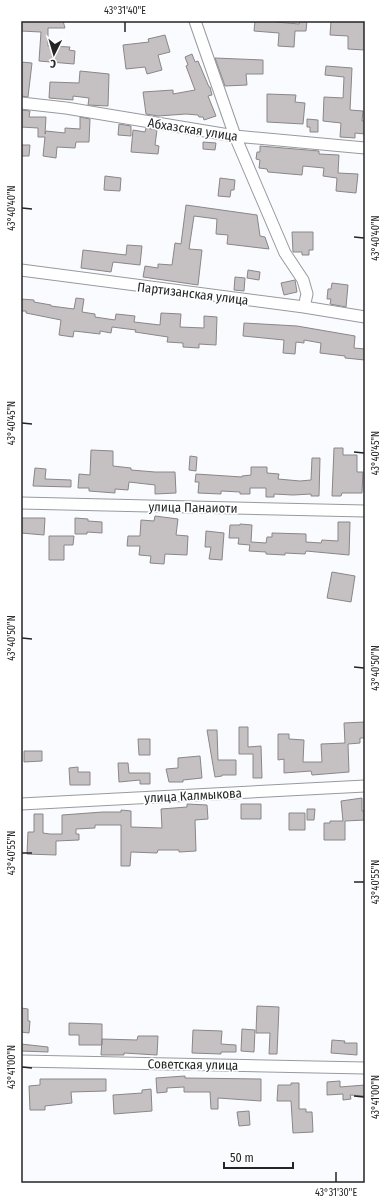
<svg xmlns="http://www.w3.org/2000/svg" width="386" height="1204" font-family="'Fira Sans Condensed',sans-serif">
<rect width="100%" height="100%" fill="#f9fbfe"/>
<path fill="#c5c1c3" stroke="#8b8688" d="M21,21H63L65,28H48V46L70,47L69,50L75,51L74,64L39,61L41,32L21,31Z
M255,21H276V22L299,24L300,21H307L306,31H295L294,47L278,46L279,33L254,31Z
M331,21H365V50L348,49V36L330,35Z
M165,35L170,52L158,55L162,70L147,74L145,67L126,69L123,45L149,42L148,39Z
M192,54L195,62L198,61L209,87H210L212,95L208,96L216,116L204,120L203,117H199L198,115L186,114L158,116L146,114L143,92L173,90V94L195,90L186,66L188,65L185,57Z
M215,58L263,60V74H246L247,85L225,86Z
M21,62L32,63L28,97L21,96Z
M326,66L352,68L350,110L363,111L362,121H365V134L355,133V138L340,137L341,123L323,121L324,97L343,98L344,77L325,75Z
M80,71L109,74L108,106L88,105L89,98L73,96V100L49,98L50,82L79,83Z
M267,94L296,95L295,102L305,103L303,124L267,122Z
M21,110L30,111L29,117H46L45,134L46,131L65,133V128L80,129V117L90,119L89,142H76L75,148L57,147L56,158L43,156L45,137H38V128L21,127Z
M307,119L318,120V132H310V127H307Z
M119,124L131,126V136L118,135Z
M146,128L157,130L155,145L159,146L158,154L131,152L133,130L145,132Z
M203,142L216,143L215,150L203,149Z
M21,145H30L29,156H21Z
M260,146L319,151V154L339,155L338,173L358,174L356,193L336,191L337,178L323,176L324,168L303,166L302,175L268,172L267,169L259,168L260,160L256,159L257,152H260Z
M105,176L121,178L120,191L104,190Z
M220,178L235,180L234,190H231L230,197L218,196Z
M186,205L257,215L260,236L265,237L269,249L227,244L228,235L216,234L217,219L194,216L189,249L202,250L198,285L143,277L145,266L158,268V264L172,265L175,243L181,244Z
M292,232H313V250H309V255H302V252H293Z
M127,245L142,246L140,265L113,262L111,272L81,268L83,250L126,255Z
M248,270L260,272L259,280L247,278Z
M235,277L245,278L244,291L234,290Z
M295,280L297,292L284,295L281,283Z
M332,283L348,285L346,307L330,304L331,299H327L328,289H331Z
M76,298L84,299L82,312L95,314V317L115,320L116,314L126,315L135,316L134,322L160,325L161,313L181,314L180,327L204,328V316L217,317L216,345L199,344V348L183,347V343L167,342L168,337L135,332L136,330L112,327L111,333L100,331V334L74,331L73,337L59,335L61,320L26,313V311H21V299L34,300V302L51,305V306L74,309Z
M244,323L297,326L355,336L354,348L365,349V360L345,358V356L320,353L321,343L304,340V343L296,342L295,354L283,353L284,340L243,336Z
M334,448H343V455H357V472H363L362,493H342L341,496H332Z
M91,450L113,451V466L131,468V470L155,472H175L176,493L155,494V485L129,482L128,490L115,489V493L89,491V488H78L79,474L90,475Z
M190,456L197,457L196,471L189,470Z
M312,458H320L319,496H311V494L293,495L274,494V497H266V488H250V494H240V492L221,491V494L198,493L199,482H195L196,474L242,477V476L251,475V467H267V473L279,474L278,479L300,481L311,480Z
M35,468L46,469L45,479L71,480V487L33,486Z
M155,516L178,519L176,535L188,536L187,555L165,554L164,564L150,563L151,556L139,555L140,546H127L128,536H140L141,520L154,521Z
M21,518H45L44,535L21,533Z
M75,518L88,519V521L102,522V533L87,532V534H75Z
M338,522H350L349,555L306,551L305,554L285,553V555L266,554V552L249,551L250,545L238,544L239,538H229L230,525H240V524L252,525L251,542L266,543L267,537H272V533L306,534V542L321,543L322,540L338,541Z
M206,531L224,533L222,560L209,559L211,547H205Z
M49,536H74L73,545H64V560H49Z
M332,572L355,576L351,602L327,598Z
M365,722V738H360V743L348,744L349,772L312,775L311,771L284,773V759L278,760V734H289V739L304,740L303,762H322L321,744L345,743L344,723Z
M239,727H248V747L261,746L262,778H253V754H239Z
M207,730H217L218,760H236V775H222V776L215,777Z
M138,739H150V755H139Z
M24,751H42V761L24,762Z
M200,756L202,778L183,780V782H169L166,769L178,768V758Z
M118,763H128L129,773H150V784H140V780L119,782Z
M78,767V772H90V785H70L69,768Z
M362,798V811H365V820L345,821V840H324V823H330V821H343L341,801Z
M187,804L207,805L208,819L195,820L196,851L179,852V850H158L157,853L131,852L130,866H121V825H95V828L76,829V834H79V840L56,841V855L27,854L28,832H34V814H43V833L50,834H62V815L103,812H121V810L131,811V827L162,828L161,809L187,807Z
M241,804H261V819H241Z
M307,809H315L314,820H307Z
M289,813H305V830H289Z
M257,1006L279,1007L277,1054H269L270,1033H256Z
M21,1008L28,1009V1021H30L29,1033L21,1032Z
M69,1023L102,1024V1045H79V1035H69Z
M242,1029L255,1030L254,1052L241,1051Z
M193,1030L222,1031L221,1044L236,1045V1052H221V1054L192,1053Z
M138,1036H158L157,1055L124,1053V1055H101L102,1039L137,1040Z
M332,1040L345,1041L344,1043H357V1055L331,1053Z
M21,1044L48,1047V1052L21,1051Z
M185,1076V1078L261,1079V1101L218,1098V1109H211L210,1092H184V1087L167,1088V1092L157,1093L156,1078Z
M40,1079H106V1091L71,1092L72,1103L45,1106V1110H30L29,1086L40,1085Z
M340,1081V1087L365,1085V1096L350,1095L351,1099L343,1100V1094L327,1095V1082Z
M291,1083H299V1109H306V1112H312L313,1132L293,1133L291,1101H277L278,1085H291Z
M151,1089L152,1111L114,1114L113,1095L142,1093V1090Z
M249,1111L250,1125L239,1126L237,1112Z"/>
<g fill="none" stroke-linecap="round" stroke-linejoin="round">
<defs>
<path id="minor" d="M195,21L235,136L285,253L303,280L307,294L304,307
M21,103L66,108L235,136L365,148
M21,270L304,307L365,317
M21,503L365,511
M21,804L365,786
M21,1061L365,1068"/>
</defs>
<use href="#minor" stroke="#989a9e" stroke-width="13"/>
<use href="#minor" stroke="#fff" stroke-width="11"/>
</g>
<path fill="none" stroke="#242527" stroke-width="1.5" d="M125,32V22M22,208L32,209M354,237L364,238M22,423L32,424M354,452L364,453M22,638L32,639M354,667L364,668M22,853H32M354,882H364M22,1067L32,1068M354,1096L364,1097M336,1182V1172"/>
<g text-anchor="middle" stroke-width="3.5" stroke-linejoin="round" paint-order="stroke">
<g font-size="13" fill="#242527" stroke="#fff">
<text transform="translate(193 129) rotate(9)" y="5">Абхазская улица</text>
<text transform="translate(193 293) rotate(7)" y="5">Партизанская улица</text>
<text transform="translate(193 507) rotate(1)" y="5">улица Панаиоти</text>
<text transform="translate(193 795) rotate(-3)" y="5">улица Калмыкова</text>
<text transform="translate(193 1064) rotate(1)" y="5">Советская улица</text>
</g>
</g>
<rect width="386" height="1204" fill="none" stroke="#ffffff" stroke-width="44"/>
<g transform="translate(54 54) rotate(185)" stroke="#ffffff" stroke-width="3" paint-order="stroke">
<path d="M0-3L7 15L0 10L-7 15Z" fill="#242527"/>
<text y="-6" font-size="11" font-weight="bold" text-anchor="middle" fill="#242527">С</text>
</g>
<path d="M224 1162v6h69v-6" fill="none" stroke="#242527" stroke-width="2"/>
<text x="230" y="1162" font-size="12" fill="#242527" stroke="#ffffff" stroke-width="3" paint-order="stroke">50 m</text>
<rect x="22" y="22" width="342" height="1160" fill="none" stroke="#242527" stroke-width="1.5"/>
<g font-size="10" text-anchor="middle" fill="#242527">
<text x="125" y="14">43°31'40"E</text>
<text transform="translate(11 208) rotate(-90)" y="4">43°40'40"N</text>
<text transform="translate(375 238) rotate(-90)" y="4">43°40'40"N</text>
<text transform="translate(11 423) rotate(-90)" y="4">43°40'45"N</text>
<text transform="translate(375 453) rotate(-90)" y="4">43°40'45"N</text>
<text transform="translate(11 638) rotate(-90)" y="4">43°40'50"N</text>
<text transform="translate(375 668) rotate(-90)" y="4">43°40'50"N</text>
<text transform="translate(11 853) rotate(-90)" y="4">43°40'55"N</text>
<text transform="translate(375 882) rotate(-90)" y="4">43°40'55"N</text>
<text transform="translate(11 1067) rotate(-90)" y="4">43°41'00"N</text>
<text transform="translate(375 1097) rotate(-90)" y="4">43°41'00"N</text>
<text x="336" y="1196">43°31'30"E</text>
</g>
</svg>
